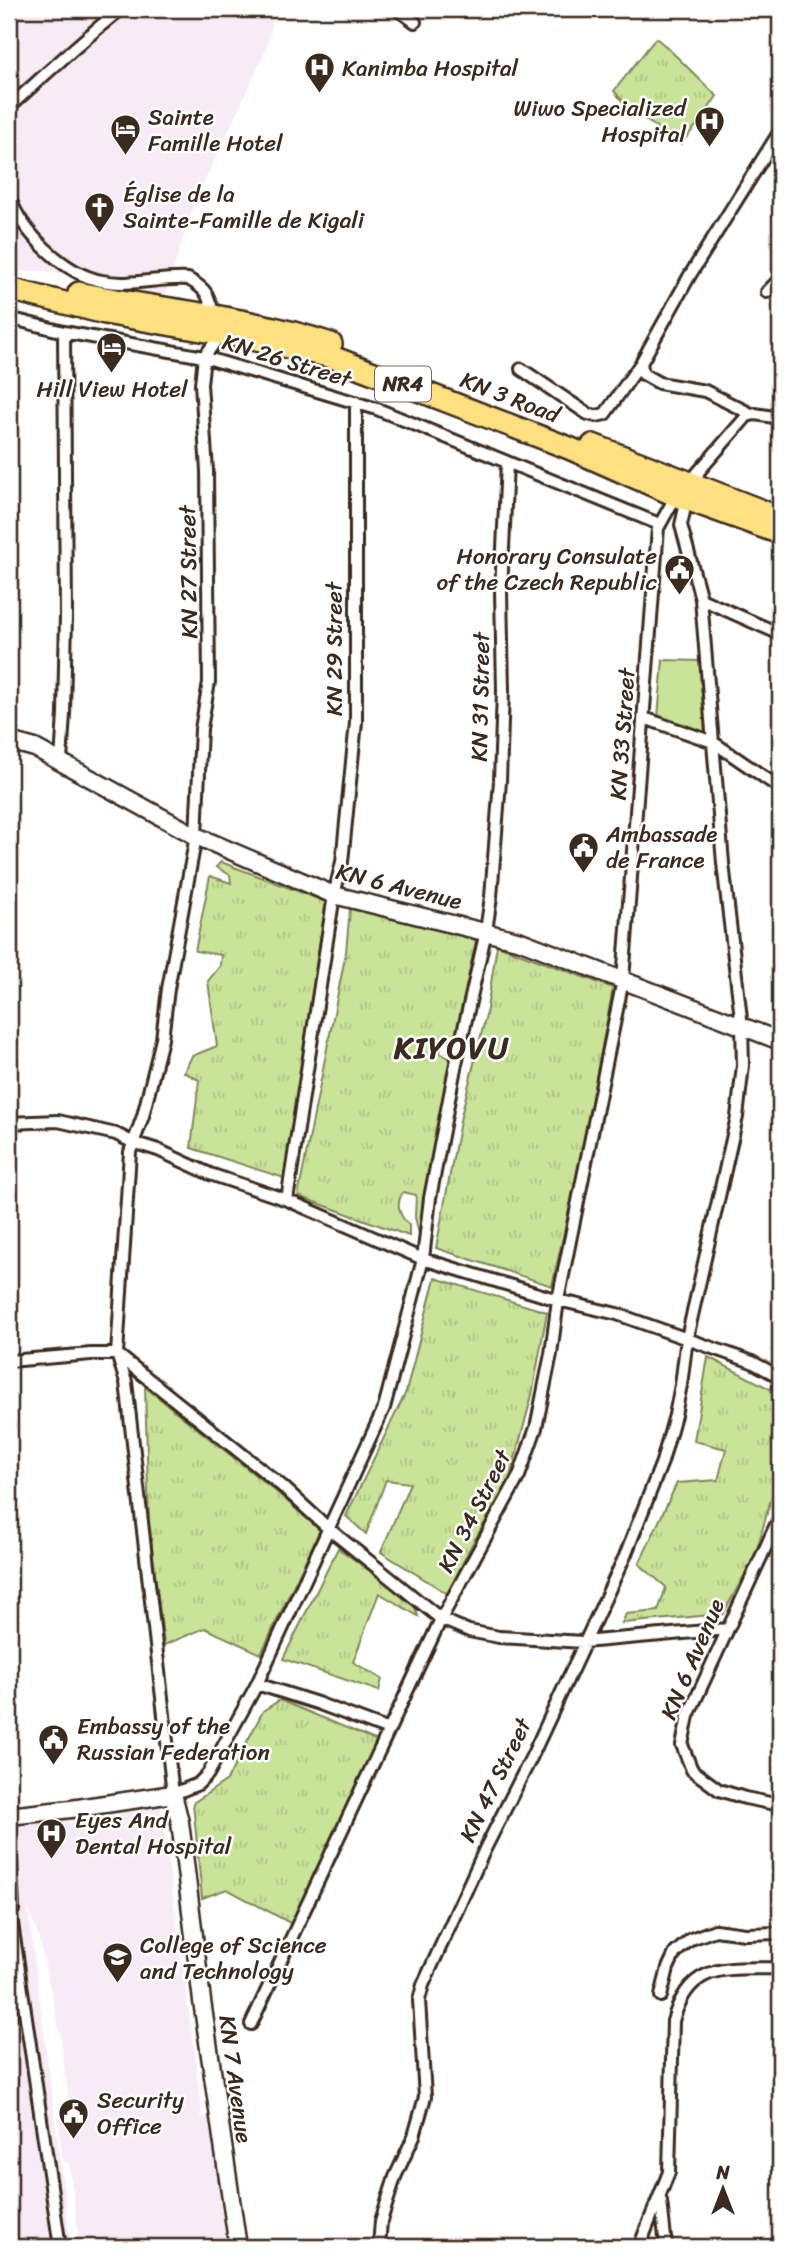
<svg xmlns="http://www.w3.org/2000/svg" width="789" height="2256" font-family="Sriracha,sans-serif">
<defs>
<pattern id="grass-tufts" width="24" height="20" patternUnits="userSpaceOnUse" patternTransform="scale(1.75)"><rect width="24" height="20" fill="#c9e399"/><path d="M3 7l-1-3M5 7V3M7 7l1-3M15 17l-1-3M17 17v-4M19 17l1-3" fill="none" stroke="#aec383"/></pattern>
</defs>
<rect width="100%" height="100%" fill="#fff"/>
<filter id="ink" filterUnits="userSpaceOnUse"><feTurbulence type="fractalNoise" baseFrequency=".0143" numOctaves="2"/><feDisplacementMap in="SourceGraphic" scale="14" xChannelSelector="R" yChannelSelector="G"/><feConvolveMatrix kernelMatrix="1 2 1 2 8 2 1 2 1" color-interpolation-filters="sRGB"/></filter>
<g filter="url(#ink)">
<path fill="#f7ebf6" d="M9,9H276L266,50L196,199L165,295L47,271H9Z
M9,1757L18,1825V1820L68,1815L69,1823L77,1822L80,1814L160,1801L202,2109L200,2118L213,2116L231,2247H80L69,2163L63,2162L58,2117L69,2116L70,2111L60,2033L39,1938L28,1908L71,2247H9Z"/>
<path fill="url(#grass-tufts)" stroke="#82865c" stroke-width="2" d="M656,38C678,56 696,77 717,96L701,120L681,144L628,108L614,91Z
M221,862L326,902L284,1178L191,1148L199,1080L184,1072L192,1056L217,1046L208,981L220,966L221,955L195,951L210,876L231,883L230,875L216,867Z
M350,908L476,940L456,1037L442,1036L440,1053L452,1060L419,1234L415,1217L416,1195L403,1192C395,1205 399,1215 409,1225V1236L298,1196L346,952Z
M497,945L613,988L584,1143L552,1286L436,1248L461,1116L486,1015Z
M435,1278L547,1312L532,1395L509,1481L470,1548L448,1594L381,1552L410,1483L386,1480L366,1534L346,1516L406,1392Z
M708,1357L780,1394V1467L755,1556L723,1614L622,1623L626,1614L658,1611L666,1587L639,1564L677,1483L718,1480L726,1449L694,1441Z
M145,1387L279,1494L320,1530L261,1654L205,1628L164,1645L149,1524Z
M338,1548L413,1602L418,1616L379,1593L353,1662L382,1679L379,1691L283,1659Z
M280,1700L380,1742L292,1924L227,1889L202,1898L193,1803L227,1780L263,1711Z"/>
<path fill="#c9e399" stroke="#82865c" stroke-width="2" d="M663,660L701,661L708,733L658,717Z"/>
<g fill="none" stroke-linecap="round" stroke-linejoin="round">
<defs>
<path id="street" d="M397,9L415,22
M774,9L780,15
M9,107C46,74 82,40 121,9
M9,196C21,231 64,274 102,281C130,287 160,277 188,279C210,291 208,297 215,319
M767,292L780,279
M9,318L64,332L204,357L377,409L659,524
M221,334L204,357L201,384L207,471L209,682L201,729L196,836L168,989L162,1039L143,1116L130,1152L117,1354L126,1382L173,1794L198,1784L208,1774L257,1684L384,1408L423,1259L430,1198L455,1068L486,931L491,897L500,781L503,691L501,591L507,463
M641,363L643,374L659,383L705,391L751,414
M521,369L588,414L596,416L605,414L641,363L690,275L780,131
M693,478L747,416L755,414L780,418
M701,599L780,634
M644,718L713,742L780,788
M61,761L64,714L66,615L64,332
M9,1123L58,1121L116,1134L132,1142L158,1150L210,1174L287,1200L423,1259L558,1300L617,1314L752,1362L780,1377
M287,1200L334,895L342,862L356,722V402
M9,1361L91,1354H117L282,1486L329,1529L441,1619L469,1631L499,1637L583,1642L728,1629
M780,1516L688,1716L682,1745L692,1770L719,1790L745,1798L780,1805
M257,1684L317,1703L389,1730
M9,1813L13,1910
M9,1903L60,2247
M661,1996L668,1968L675,1953L691,1939L715,1930L745,1934L780,1933
M251,2024L441,1619L519,1476L536,1428L551,1354L558,1300L623,980L658,528L677,494
M661,2201L666,2247
M379,2247L381,2221L395,2177L414,2136L425,2097L419,2000L423,1985L485,1849L532,1756L625,1556L662,1462L675,1415L681,1385L687,1338L737,1117L743,1065L742,1027L723,863L701,599L681,525L687,499L698,474
M639,2247L669,2172L673,2021C690,1959 729,1970 780,1968"/>
<path id="secondary" d="M9,741L35,748L196,836L334,895L521,941L780,1041
M9,1816L71,1809L173,1794L180,1822L202,2001L238,2247"/>
<path id="highway" d="M9,289L105,313L252,339L332,357L569,448L675,495L780,533
M79,293C164,311 248,316 331,344
M593,445L775,516"/>
</defs>
<use href="#street" stroke="#3b2a1e" stroke-width="16"/>
<use href="#secondary" stroke="#3b2a1e" stroke-width="21"/>
<use href="#highway" stroke="#3b2a1e" stroke-width="26"/>
<use href="#street" stroke="#fff" stroke-width="10"/>
<use href="#secondary" stroke="#fff" stroke-width="16"/>
<use href="#highway" stroke="#fde080" stroke-width="21"/>
</g>
</g>
<defs>
<symbol id="hospital-pin" viewBox="-11 -11 22 30"><path d="M0 17L-7.5 6A9.5 9.5 0 1 1 7.5 6Z" fill="#3b2a1e" stroke="#fff"/><path d="M-5-5h3v3.5h4V-5h3V5h-3V1.5h-4V5h-3Z" fill="#fff"/></symbol>
<symbol id="hotel-pin" viewBox="-11 -11 22 30"><path d="M0 17L-7.5 6A9.5 9.5 0 1 1 7.5 6Z" fill="#3b2a1e" stroke="#fff"/><path d="M-6-4.5h1.5V1H6V5H4.5V3h-9V5H-6ZM-4 0a1.8 1.8 0 1 1 3.6 0ZM.5 0V-2.5h3Q6-2.5 6 0Z" fill="#fff"/></symbol>
<symbol id="church-pin" viewBox="-11 -11 22 30"><path d="M0 17L-7.5 6A9.5 9.5 0 1 1 7.5 6Z" fill="#3b2a1e" stroke="#fff"/><path d="M-1.2-6h2.4v3.5h3.3v2.4h-3.3V6h-2.4V-.1h-3.3v-2.4h3.3Z" fill="#fff"/></symbol>
<symbol id="civic-pin" viewBox="-11 -11 22 30"><path d="M0 17L-7.5 6A9.5 9.5 0 1 1 7.5 6Z" fill="#3b2a1e" stroke="#fff"/><path d="M-.6-6.5H3V-4.5H.6V-3L4-1V1h2V6H-6V1h2V-1L-.6-3ZM-1.2 2.5V6h2.4V2.5Z" fill="#fff"/></symbol>
<symbol id="university-pin" viewBox="-11 -11 22 30"><path d="M0 17L-7.5 6A9.5 9.5 0 1 1 7.5 6Z" fill="#3b2a1e" stroke="#fff"/><path d="M0-5L7-2L0 1L-7-2ZM-4 1L0 2.5L4 1V4Q0 6-4 4Z" fill="#fff"/></symbol>
</defs>
<g fill-rule="evenodd">
<use href="#hospital-pin" x="302" y="50" width="35" height="47"/>
<use href="#hospital-pin" x="692" y="104" width="35" height="47"/>
<use href="#hotel-pin" x="108" y="112" width="35" height="47"/>
<use href="#church-pin" x="82" y="190" width="35" height="47"/>
<use href="#hotel-pin" x="94" y="330" width="35" height="47"/>
<use href="#civic-pin" x="662" y="552" width="35" height="47"/>
<use href="#civic-pin" x="566" y="830" width="35" height="47"/>
<use href="#civic-pin" x="36" y="1722" width="35" height="47"/>
<use href="#hospital-pin" x="34" y="1816" width="35" height="47"/>
<use href="#university-pin" x="100" y="1940" width="35" height="47"/>
<use href="#civic-pin" x="56" y="2096" width="35" height="47"/>
</g>
<g text-anchor="middle" stroke-width="5" stroke-linejoin="round" paint-order="stroke">
<rect fill="#fff" stroke="#766a62" stroke-width="2" x="375" y="366.5" width="56" height="35" rx="5"/>
<g font-size="21" font-weight="bold" fill="#3b2a1e">
<text x="403" y="391">NR4</text>
</g>
<g font-size="23" fill="#3b2a1e" stroke="#fff" text-anchor="start">
<text x="342" y="76">Kanimba Hospital</text>
<text x="686" y="116" text-anchor="end">Wiwo Specialized<tspan x="686" dy="26">Hospital</tspan></text>
<text x="148" y="125">Sainte<tspan x="148" dy="26">Famille Hotel</tspan></text>
<text x="123" y="202">Église de la<tspan x="123" dy="26">Sainte-Famille de Kigali</tspan></text>
<text x="112" y="397" text-anchor="middle">Hill View Hotel</text>
<text x="657" y="564" text-anchor="end">Honorary Consulate<tspan x="657" dy="26">of the Czech Republic</tspan></text>
<text x="606" y="842">Ambassade<tspan x="606" dy="26">de France</tspan></text>
<text x="77" y="1734">Embassy of the<tspan x="77" dy="26">Russian Federation</tspan></text>
<text x="75" y="1828">Eyes And<tspan x="75" dy="26">Dental Hospital</tspan></text>
<text x="140" y="1953">College of Science<tspan x="140" dy="26">and Technology</tspan></text>
<text x="97" y="2108">Security<tspan x="97" dy="26">Office</tspan></text>
</g>
<g font-size="23" fill="#3b2a1e" stroke="#fff">
<text transform="translate(287 360) rotate(17)" y="8">KN 26 Street</text>
<text transform="translate(510 397) rotate(21)" y="8">KN 3 Road</text>
<text transform="translate(188 572) rotate(-91)" y="8">KN 27 Street</text>
<text transform="translate(334 649) rotate(-90)" y="8">KN 29 Street</text>
<text transform="translate(480 697) rotate(-89)" y="8">KN 31 Street</text>
<text transform="translate(622 734) rotate(-86)" y="8">KN 33 Street</text>
<text transform="translate(399 886) rotate(14)" y="8">KN 6 Avenue</text>
<text transform="translate(474 1511) rotate(-63)" y="8">KN 34 Street</text>
<text transform="translate(692 1659) rotate(-67)" y="8">KN 6 Avenue</text>
<text transform="translate(495 1780) rotate(-64)" y="8">KN 47 Street</text>
<text transform="translate(236 2079) rotate(82)" y="8">KN 7 Avenue</text>
</g>
<g font-size="30" font-weight="bold" letter-spacing="2" fill="#3b2a1e" stroke="#fff">
<text x="452" y="1058">KIYOVU</text>
</g>
</g>
<rect width="789" height="2256" fill="none" stroke="#fff" stroke-width="35"/>
<rect x="18" y="18" width="754" height="2221" fill="none" stroke="#3b2a1e" stroke-width="2.5" filter="url(#ink)"/>
<g transform="translate(723 2189)" stroke="#ffffff" stroke-width="5" paint-order="stroke">
<path d="M0-5L12 26L0 18L-12 26Z" fill="#3b2a1e"/>
<text y="-10" font-size="19" font-weight="bold" text-anchor="middle" fill="#3b2a1e">N</text>
</g>
</svg>
